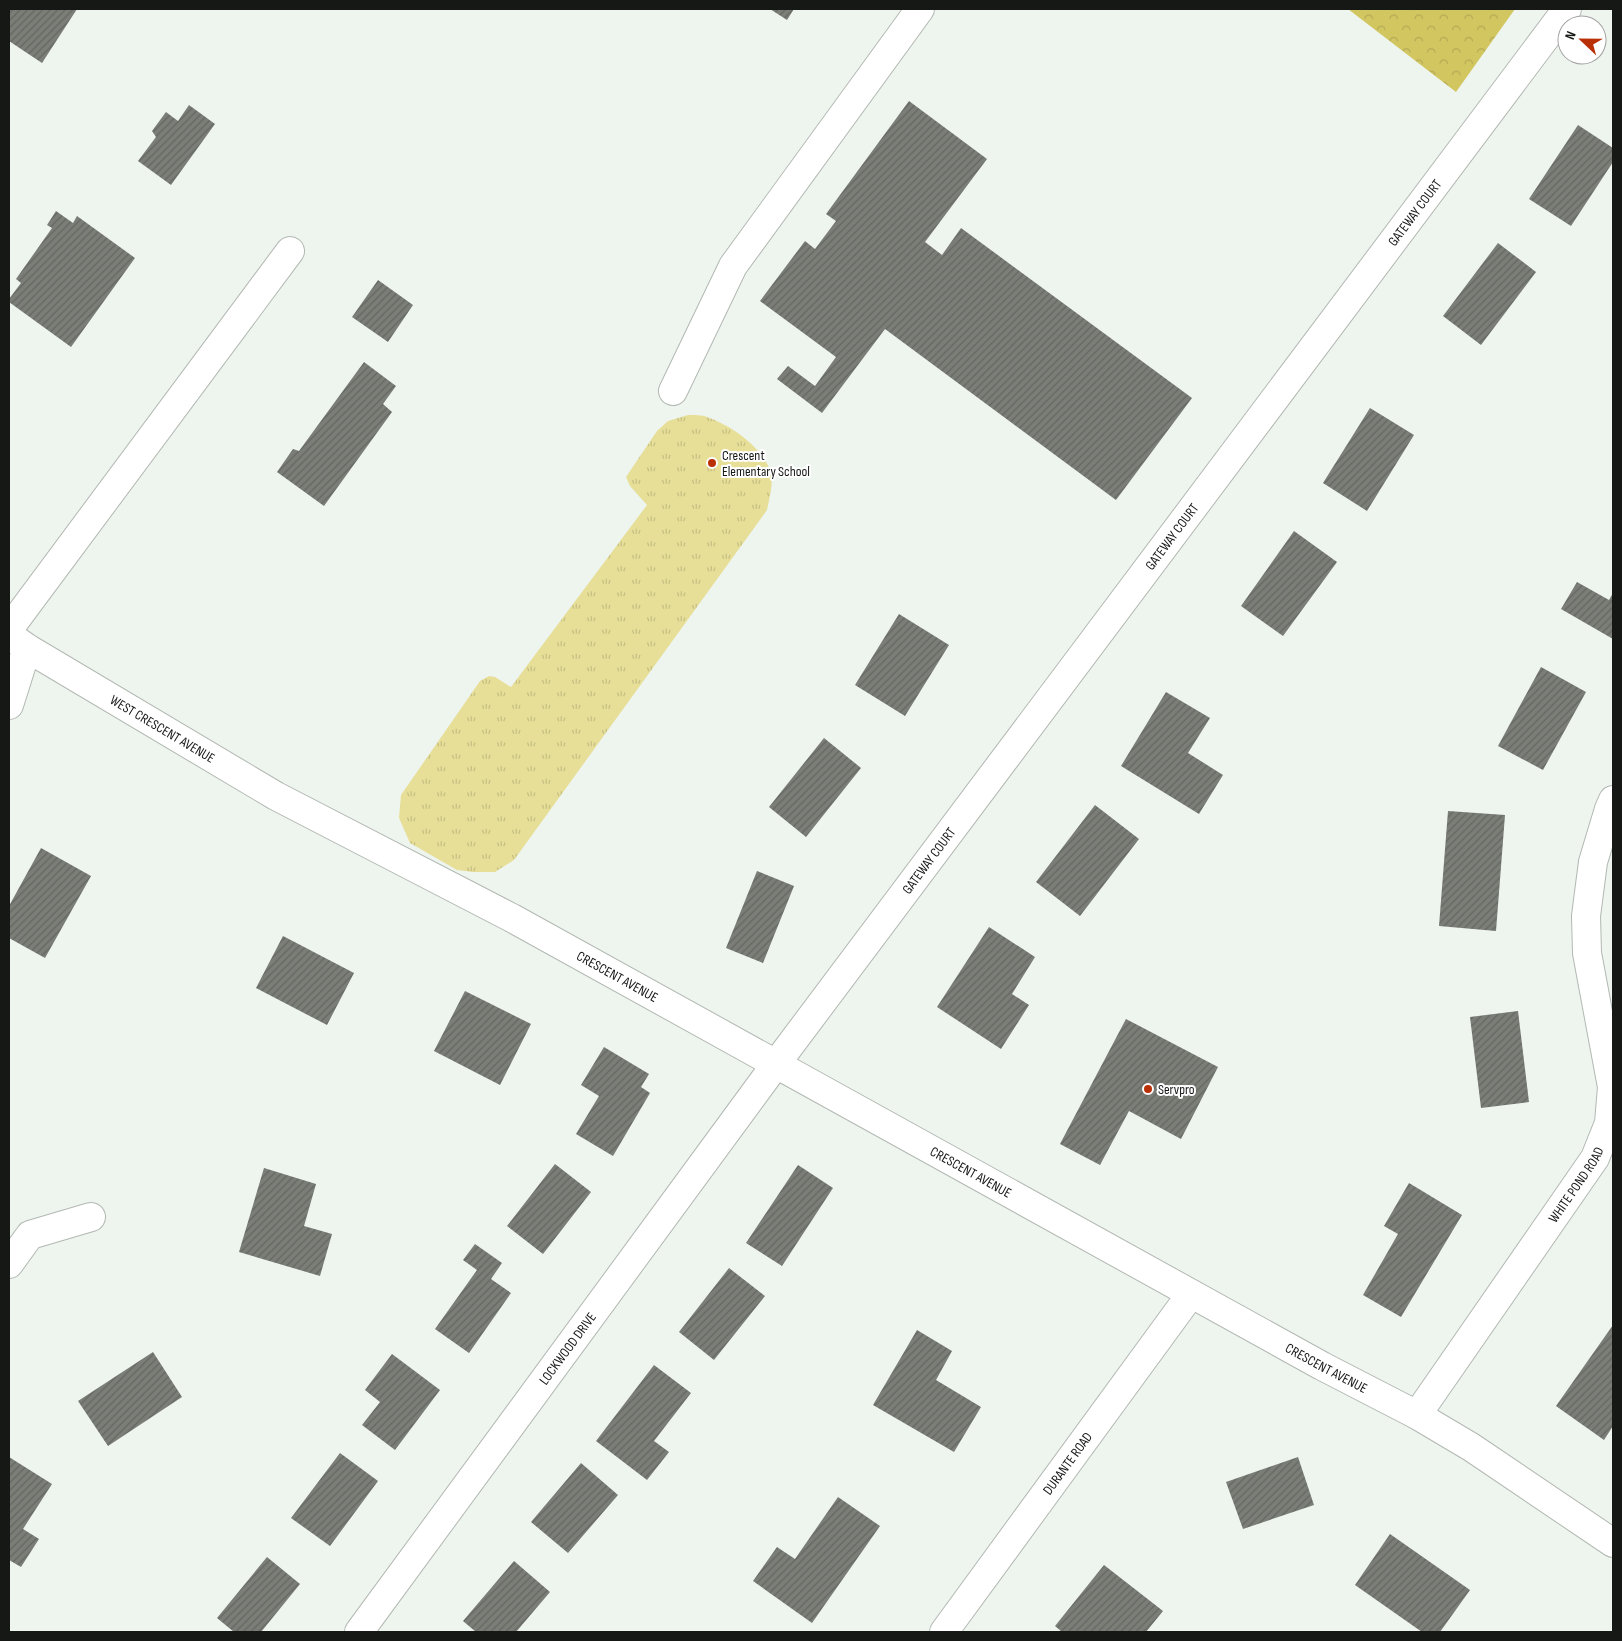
<svg xmlns="http://www.w3.org/2000/svg" width="1622" height="1641" font-family="'Sofia Sans Condensed',sans-serif">
<defs>
<pattern id="grass-tufts" width="24" height="20" patternUnits="userSpaceOnUse" patternTransform="scale(1.25)"><rect width="24" height="20" fill="#e7df98"/><path d="M3 7l-1-3M5 7V3M7 7l1-3M15 17l-1-3M17 17v-4M19 17l1-3" fill="none" stroke="#c5bf82"/></pattern>
<pattern id="forest-crowns" width="20" height="18" patternUnits="userSpaceOnUse" patternTransform="scale(1.25)"><rect width="20" height="18" fill="#d2c661"/><path d="M2 6a3 3 0 1 1 6 0M12 15a3 3 0 1 1 6 0" fill="none" stroke="#b4a954"/></pattern>
<pattern id="building-hatch" width="6" height="6" patternUnits="userSpaceOnUse" patternTransform="scale(1.25)"><rect width="6" height="6" fill="#7b7e77"/><path d="M-1 1l2-2M0 6l6-6M5 7l2-2" fill="none" stroke="#646661"/></pattern>
</defs>
<rect width="100%" height="100%" fill="#eef4ee"/>
<path fill="url(#grass-tufts)" d="M688,415C694,415 702,415 707,417C732,426 761,446 771,472C774,479 769,501 767,510L514,860L495,872H473L457,870L410,843L399,818L401,795L480,681L489,676L495,677L511,687L647,505L630,486L626,477L657,431L668,421Z"/>
<path fill="url(#forest-crowns)" d="M1348,9H1515L1456,92Z"/>
<path fill="url(#building-hatch)" d="M9,9H77L42,63L9,41Z
M770,9H794L787,20Z
M909,101L987,159L925,242L942,255L961,228L1192,398L1116,500L885,329L822,413L777,379L788,366L815,386L836,357L760,301L805,241L815,249L836,221L826,214Z
M189,105L215,124L171,185L138,161L156,137L152,131L166,112L178,121Z
M1578,125L1613,148V162L1571,226L1529,199Z
M56,211L73,223L77,216L135,258L71,347L9,302V299L21,283L16,279L52,228L47,225Z
M1498,243L1536,272L1481,345L1443,316Z
M378,280L413,305L388,342L352,317Z
M364,362L396,386L383,404L392,412L324,506L277,472L293,449L299,451Z
M1370,408L1414,435L1367,511L1323,483Z
M1294,531L1337,562L1283,636L1241,606Z
M1577,582L1609,600L1613,593V639L1561,609Z
M899,614L949,645L905,716L855,685Z
M1541,667L1586,692L1543,770L1498,746Z
M1166,692L1210,718L1188,753L1223,775L1199,814L1121,766Z
M824,738L861,768L806,837L769,807Z
M1095,805L1139,839L1080,916L1036,882Z
M1448,811L1505,815L1496,931L1439,926Z
M41,848L91,876L45,958L9,938V906Z
M757,871L794,886L763,963L726,948Z
M989,927L1035,957L1012,994L1029,1005L1001,1049L937,1007Z
M283,936L354,973L327,1025L256,988Z
M465,991L531,1024L500,1085L434,1051Z
M1518,1011L1529,1102L1481,1108L1470,1017Z
M1126,1019L1218,1067L1181,1139L1129,1111L1100,1165L1060,1144Z
M604,1047L649,1074L641,1087L650,1093L613,1156L576,1134L599,1096L581,1085Z
M555,1164L591,1192L543,1254L507,1226Z
M798,1165L833,1188L782,1266L746,1243Z
M264,1168L316,1184L304,1226L332,1234L320,1276L239,1252Z
M1409,1183L1462,1215L1401,1317L1363,1295L1398,1234L1384,1226Z
M475,1244L502,1263L491,1279L511,1293L469,1353L435,1329L477,1270L463,1260Z
M729,1268L765,1296L714,1360L679,1332Z
M1613,1325V1426L1604,1440L1556,1406Z
M917,1330L952,1351L936,1380L981,1407L954,1452L873,1405Z
M153,1352L182,1397L108,1446L78,1401Z
M392,1354L440,1390L395,1450L362,1425L380,1402L365,1390Z
M654,1365L691,1393L654,1441L669,1452L647,1480L596,1441Z
M340,1453L378,1481L330,1546L291,1518Z
M9,1457L52,1484L23,1529L39,1539L21,1567L9,1560Z
M1298,1457L1314,1505L1243,1529L1226,1482Z
M581,1463L618,1495L568,1553L531,1522Z
M838,1497L880,1526L812,1623L753,1581L777,1547L795,1559Z
M1390,1534L1470,1590L1440,1632H1422L1355,1585Z
M267,1557L300,1584L261,1632H234L217,1618Z
M514,1561L550,1592L516,1632H476L463,1621Z
M1104,1565L1163,1611L1146,1632H1062L1055,1626Z"/>
<g fill="none" stroke-linecap="round" stroke-linejoin="round">
<defs>
<g id="minor">
<path d="M673,391L733,266L920,9"/>
<path d="M9,629L290,251"/>
<path d="M9,705L27,648"/>
<path d="M9,1264L30,1235L91,1217"/>
<path id="s1" d="M1417,1415L1595,1158L1609,1123L1612,1087L1587,953L1586,916L1593,862L1609,809L1613,800"/>
<path id="s2" d="M359,1632L776,1064L1567,9"/>
<path id="s3" d="M944,1632L1191,1294"/>
</g>
<g id="major">
<path id="s4" d="M9,635L27,648L276,796L512,918L1322,1366L1417,1415L1471,1447L1613,1543"/>
</g>
</defs>
<use href="#minor" stroke="#b2b8b2" stroke-width="30"/>
<use href="#major" stroke="#b2b8b2" stroke-width="30"/>
<use href="#minor" stroke="#fff" stroke-width="28"/>
<use href="#major" stroke="#fff" stroke-width="28"/>
</g>
<g fill="#b92f06" stroke="#fff" stroke-width="2">
<circle cx="712" cy="463" r="5"/>
<circle cx="1148" cy="1089" r="5"/>
</g>
<g text-anchor="middle" stroke-width="4" stroke-linejoin="round" paint-order="stroke">
<g font-size="14" fill="#161816" stroke="#fff">
<text dy="5" stroke="none"><textPath href="#s2" startOffset="1769">GATEWAY COURT</textPath></text>
<text dy="5" stroke="none"><textPath href="#s2" startOffset="1364">GATEWAY COURT</textPath></text>
<text dy="5" stroke="none"><textPath href="#s4" startOffset="180">WEST CRESCENT AVENUE</textPath></text>
<text dy="5" stroke="none"><textPath href="#s2" startOffset="959">GATEWAY COURT</textPath></text>
<text dy="5" stroke="none"><textPath href="#s4" startOffset="698">CRESCENT AVENUE</textPath></text>
<text dy="5" stroke="none"><textPath href="#s4" startOffset="1102">CRESCENT AVENUE</textPath></text>
<text dy="5" stroke="none"><textPath href="#s1" startOffset="280">WHITE POND ROAD</textPath></text>
<text dy="5" stroke="none"><textPath href="#s2" startOffset="352">LOCKWOOD DRIVE</textPath></text>
<text dy="5" stroke="none"><textPath href="#s4" startOffset="1508">CRESCENT AVENUE</textPath></text>
<text dy="5" stroke="none"><textPath href="#s3" startOffset="209">DURANTE ROAD</textPath></text>
</g>
<g font-size="14" fill="#161816" stroke="#fff" text-anchor="start">
<text x="722" y="460">Crescent<tspan x="722" dy="16">Elementary School</tspan></text>
<text x="1158" y="1094">Servpro</text>
</g>
</g>
<rect width="1622" height="1641" fill="none" stroke="#161816" stroke-width="20"/>
<g transform="translate(1582 40) rotate(292)"><circle r="24" fill="#ffffff" stroke="#a2a3a2"/>
<path d="M0-4L9 19L0 12L-9 19Z" fill="#b92f06"/>
<text y="-8" font-size="14" font-weight="bold" text-anchor="middle" fill="#161816">N</text>
</g>
</svg>
